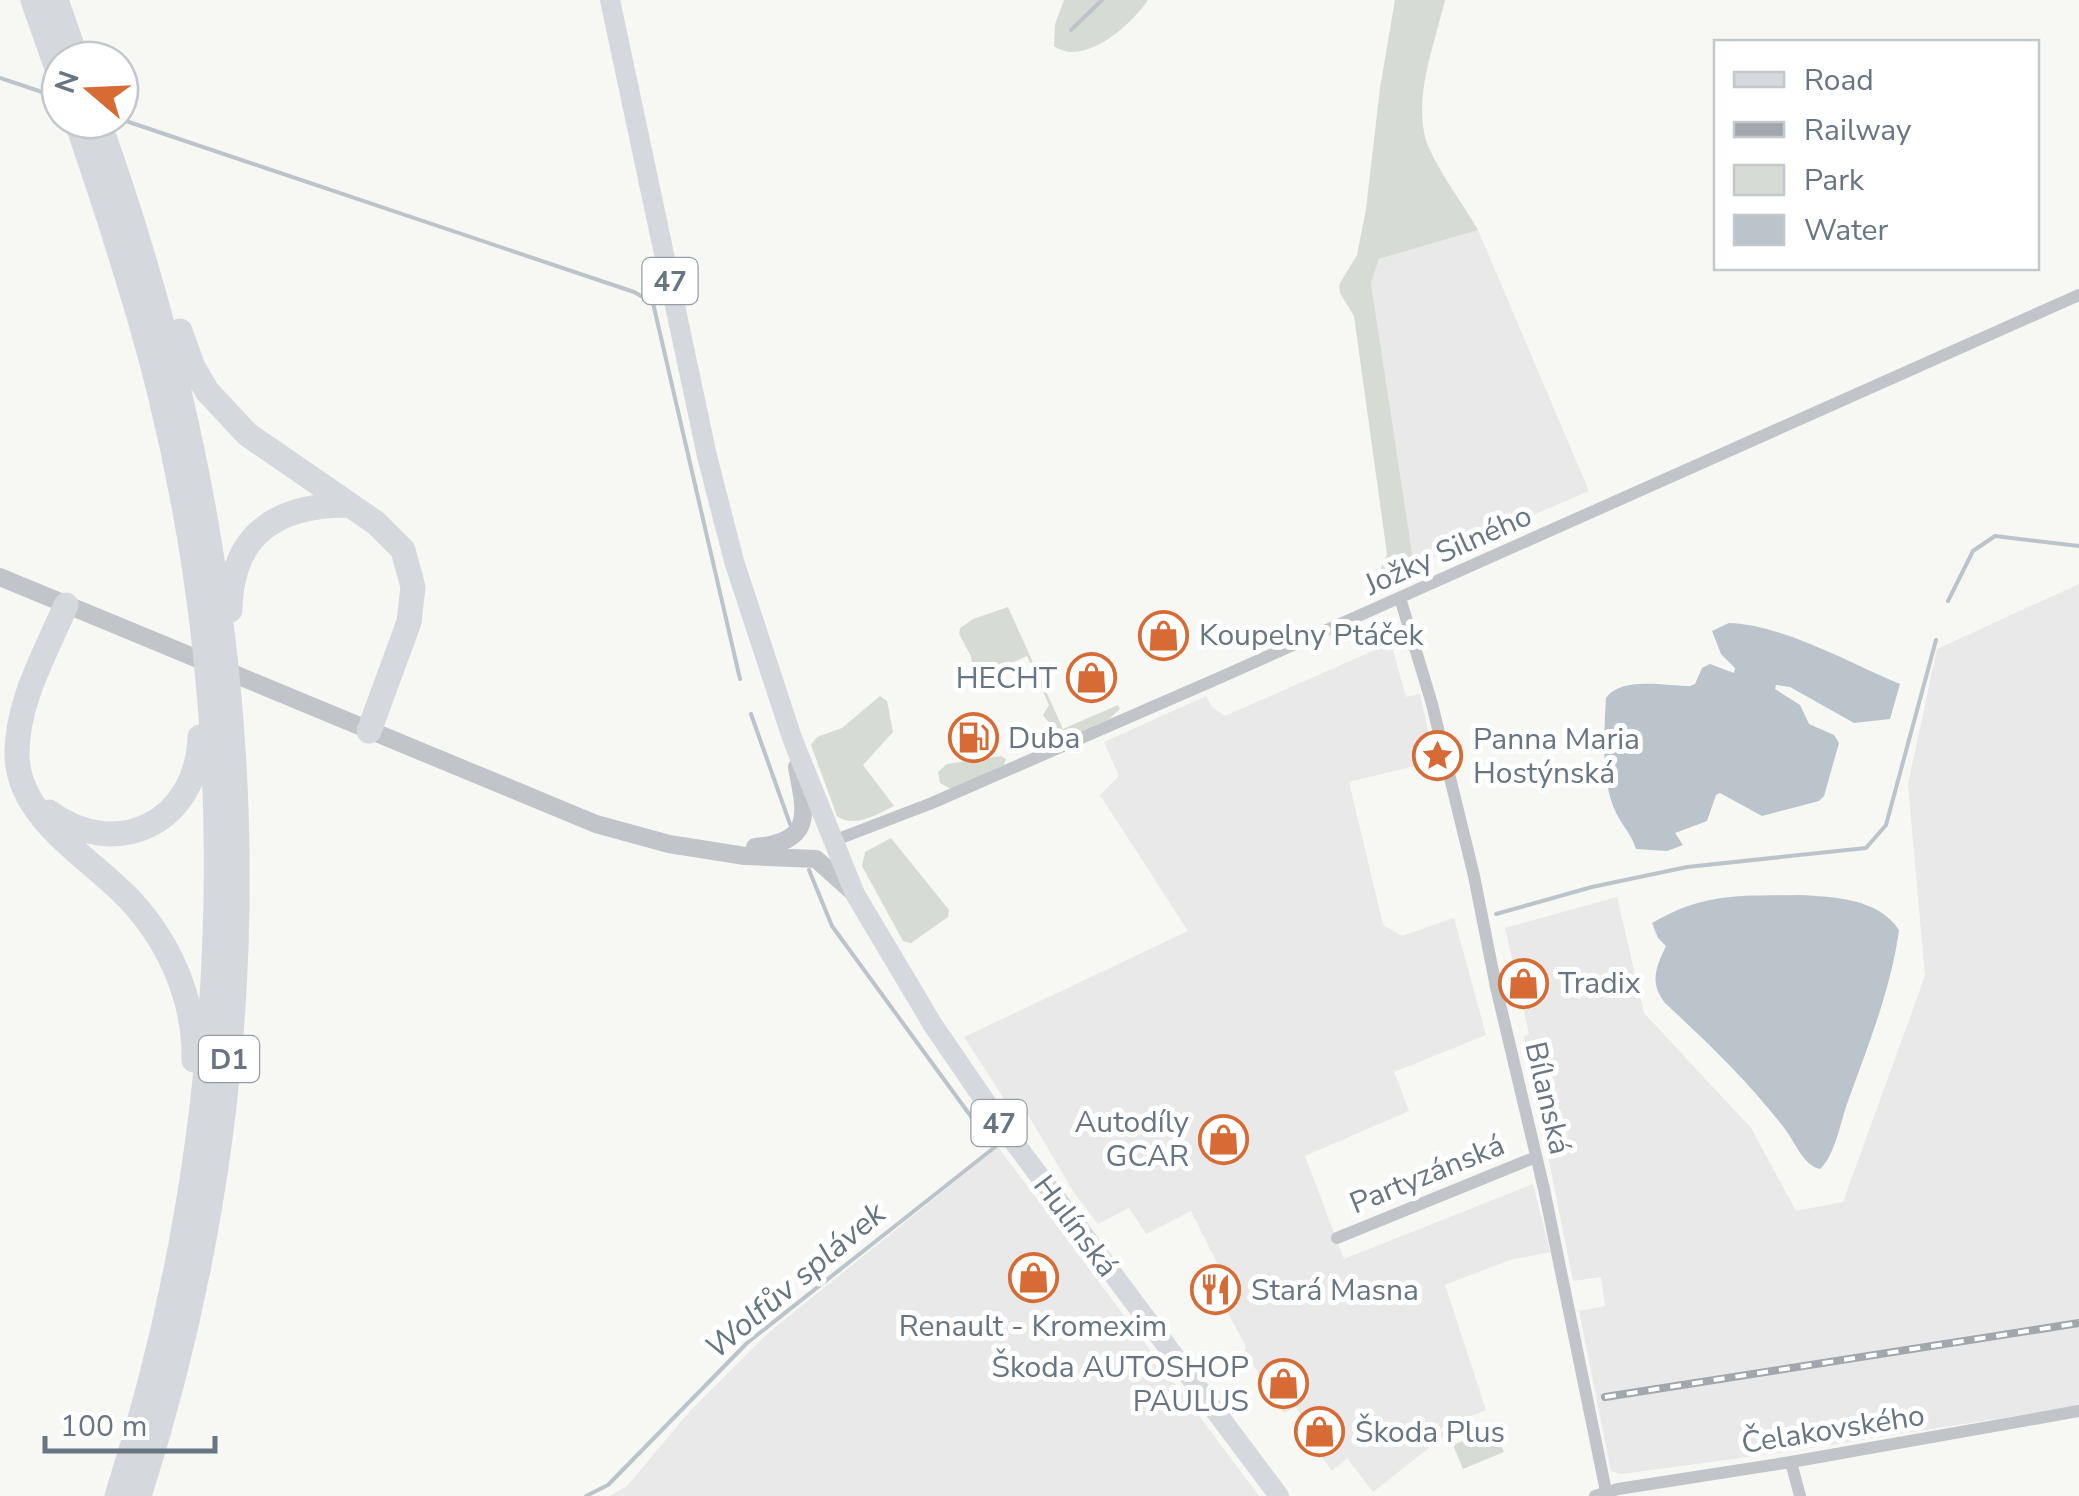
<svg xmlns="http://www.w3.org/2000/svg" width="2079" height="1496" font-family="'Nunito Sans',sans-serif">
<rect width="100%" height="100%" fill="#f7f7f4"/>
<path fill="#e8e9e8" d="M1478,230L1589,491L1414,566L1371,283L1379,259Z
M2079,584V1406L1771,1454L1621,1474L1611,1471L1579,1311L1605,1306L1601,1277L1573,1281L1524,1036L1529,1034L1505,928L1617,897L1644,1013L1751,1128L1796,1211L1843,1202L1925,976L1908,784L1937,649Z
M1391,643L1406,697L1420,694L1435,761L1349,782L1374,887L1383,925L1402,936L1454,918L1486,1035L1394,1072L1409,1111L1305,1156L1344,1259L1533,1184L1550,1252L1510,1260L1445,1285L1486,1410L1441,1428L1444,1436L1373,1492L1347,1458L1332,1471L1299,1426L1306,1421L1296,1407L1284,1413L1266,1390L1268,1388L1245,1352L1246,1347L1227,1311L1217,1316L1198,1279L1217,1270L1221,1276L1223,1275L1191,1211L1146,1234L1129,1208L1098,1224L1073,1191L1027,1113L1016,1117L964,1037L1188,931L1100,795L1119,776L1104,742L1206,696L1212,707L1225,716Z
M998,1147L1259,1496H610L627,1486L690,1411L767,1334Z"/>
<path fill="#d6dcd4" d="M1064,0H1148C1132,24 1084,68 1054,46L1055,24Z
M1395,0H1445C1435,44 1410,104 1429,148C1442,177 1462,202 1478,230L1379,259L1371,283L1414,566L1377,578L1387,554L1354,316L1340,293L1339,285L1357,255L1366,209L1380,88Z
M1008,607L1063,729L1118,705L1120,709L1109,719L1066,738L1051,734L1049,723L1043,715L1049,705L1027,656L978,678L973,676L971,656L959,634L960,628L973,619Z
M880,696L887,701L893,732L863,765L894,806C878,814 854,829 837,816L811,745L817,737L842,728Z
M1001,756L1006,759L1004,765L951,789L940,783L938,772L947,764Z
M891,838L949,910L948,917L911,943L903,941L862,866L865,852Z
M1494,1428L1504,1452L1463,1469L1453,1445Z"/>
<path fill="#bbc4ca" d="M1729,623C1784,625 1849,663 1900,684L1890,719L1854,723L1790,687L1776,685L1775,689L1800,705L1809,724L1834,735L1839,743L1824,796L1819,801L1762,816L1720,793L1716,795L1707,821L1675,833L1683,845L1667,851L1636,849C1631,832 1620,824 1614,808C1601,777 1604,731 1606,698C1621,676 1665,686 1690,686L1695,684L1702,668L1710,664L1734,673L1735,668L1721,654L1712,631Z
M1799,895C1834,897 1878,898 1899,930C1891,990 1867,1048 1847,1104C1840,1124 1835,1155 1820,1169C1803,1165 1795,1142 1785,1129C1749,1082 1708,1043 1665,1003C1649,983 1656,967 1666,946L1658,938L1652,923C1705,892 1739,896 1799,895Z"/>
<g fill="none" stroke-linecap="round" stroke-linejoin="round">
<path stroke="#bbc4ca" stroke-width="4" d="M1071,30L1102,0
M0,78L60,98
M120,119L634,292L653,303L740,679
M1948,601L1973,551L1995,536L2079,546
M751,714L790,824
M809,870L832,926L994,1148
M1496,914L1592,887L1687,867L1866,848L1886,825L1936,640
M586,1496L608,1485L747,1343L995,1147"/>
<path stroke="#c1c4c8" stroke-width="12" d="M1400,598L1432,704L1474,876L1496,987L1544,1189L1607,1496
M833,841L932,803L1219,678L2079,295
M1337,1238L1536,1157
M1791,1462L1800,1496
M1595,1496L1618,1489L1791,1462L2079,1411"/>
<path stroke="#c1c4c8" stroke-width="18" d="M0,577L596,824L669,844L745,856L816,859L853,892
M755,847C814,842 806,814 797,767"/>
<path stroke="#d5d8dc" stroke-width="20" d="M610,0L707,456L734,561L792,738L855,894L933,1025L1002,1126L1279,1496"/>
<path stroke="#d5d8dc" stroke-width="25" d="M33,0L60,77
M56,0L77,60
M76,120C107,210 137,301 160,394C249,756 231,1142 117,1496
M98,120C262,576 288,1032 139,1496
M180,331L193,367L207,391L247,434L376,523L403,550L413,587L409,622L369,731
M66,605C46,652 16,703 17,756C19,821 93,859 132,902C171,945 195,1001 194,1060
M230,610C231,533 278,505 348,505
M49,812C118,862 197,822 200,737"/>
<defs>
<path id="rail" d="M1605,1397L2079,1323"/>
</defs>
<use href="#rail" stroke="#a2a7ad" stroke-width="8"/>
<use href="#rail" stroke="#fff" stroke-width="4" stroke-dasharray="11" stroke-linecap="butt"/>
</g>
<defs>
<symbol id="shop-ring" viewBox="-11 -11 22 22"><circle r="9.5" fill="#fff" stroke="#d76b35" stroke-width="1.5"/><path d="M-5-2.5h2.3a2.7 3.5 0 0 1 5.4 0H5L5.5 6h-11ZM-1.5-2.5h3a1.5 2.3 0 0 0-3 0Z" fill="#d76b35"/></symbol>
<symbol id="fuel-ring" viewBox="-11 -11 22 22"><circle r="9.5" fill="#fff" stroke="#d76b35" stroke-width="1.5"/><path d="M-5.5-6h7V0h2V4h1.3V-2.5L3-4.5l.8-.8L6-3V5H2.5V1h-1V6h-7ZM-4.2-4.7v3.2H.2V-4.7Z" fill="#d76b35"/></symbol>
<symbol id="sight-ring" viewBox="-11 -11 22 22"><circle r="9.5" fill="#fff" stroke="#d76b35" stroke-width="1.5"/><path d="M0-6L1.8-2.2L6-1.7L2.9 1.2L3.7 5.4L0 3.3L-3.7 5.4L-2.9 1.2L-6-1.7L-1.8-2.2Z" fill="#d76b35"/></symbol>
<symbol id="restaurant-ring" viewBox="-11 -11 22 22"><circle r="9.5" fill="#fff" stroke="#d76b35" stroke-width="1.5"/><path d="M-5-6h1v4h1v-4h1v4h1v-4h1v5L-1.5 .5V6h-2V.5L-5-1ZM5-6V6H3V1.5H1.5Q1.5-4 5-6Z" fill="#d76b35"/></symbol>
</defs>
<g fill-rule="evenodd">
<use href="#shop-ring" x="1136" y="608" width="55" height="55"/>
<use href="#shop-ring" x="1064" y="650" width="55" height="55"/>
<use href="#fuel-ring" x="946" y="710" width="55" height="55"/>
<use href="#sight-ring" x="1410" y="728" width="55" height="55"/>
<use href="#shop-ring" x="1496" y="956" width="55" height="55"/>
<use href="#shop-ring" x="1196" y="1112" width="55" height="55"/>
<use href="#shop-ring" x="1006" y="1250" width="55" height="55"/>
<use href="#restaurant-ring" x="1188" y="1262" width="55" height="55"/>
<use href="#shop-ring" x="1256" y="1356" width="55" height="55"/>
<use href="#shop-ring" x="1292" y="1404" width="55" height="55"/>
</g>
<g text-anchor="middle" stroke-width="10" stroke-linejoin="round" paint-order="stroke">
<g fill="#fff" stroke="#959ea8" stroke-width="2.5">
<rect x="642.5" y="258" width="55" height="46" rx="8"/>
<rect x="199" y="1036" width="60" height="46" rx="8"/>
<rect x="971.5" y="1100" width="55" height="46" rx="8"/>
</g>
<g font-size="28" font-weight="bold" fill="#687583">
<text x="670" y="291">47</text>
<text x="229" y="1069">D1</text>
<text x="999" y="1133">47</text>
</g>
<g font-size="30" fill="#687583" stroke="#fff">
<text transform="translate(1448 550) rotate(-24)" y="10">Jožky Silného</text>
<text transform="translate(1548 1098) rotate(77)" y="10">Bílanská</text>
<text transform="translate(1427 1174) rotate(-22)" y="10">Partyzánská</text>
<text transform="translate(1076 1226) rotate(53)" y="10">Hulínská</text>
<text transform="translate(1833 1429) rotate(-9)" y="10">Čelakovského</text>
</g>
<g font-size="30" fill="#687583" stroke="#fff" text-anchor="start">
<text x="1199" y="645">Koupelny Ptáček</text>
<text x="1057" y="688" text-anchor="end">HECHT</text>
<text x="1008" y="748">Duba</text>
<text x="1473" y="749">Panna Maria<tspan x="1473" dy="34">Hostýnská</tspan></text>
<text x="1558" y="993">Tradix</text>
<text x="1189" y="1132" text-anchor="end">Autodíly<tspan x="1189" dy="34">GCAR</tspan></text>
<text x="1251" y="1300">Stará Masna</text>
<text x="1033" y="1336" text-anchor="middle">Renault - Kromexim</text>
<text x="1249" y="1377" text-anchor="end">Škoda AUTOSHOP<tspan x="1249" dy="34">PAULUS</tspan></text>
<text x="1355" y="1442">Škoda Plus</text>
</g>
<g font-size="32" font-style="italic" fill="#64757f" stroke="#fff">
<text transform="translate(795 1280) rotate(-40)" y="11">Wolfův splávek</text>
</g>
</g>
<rect x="1714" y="40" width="325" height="230" fill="#ffffff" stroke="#c3c8cd" stroke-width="2.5"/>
<rect x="1734" y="72" width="50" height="15" fill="#d5d8dc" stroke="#c3c8cd" stroke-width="2.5"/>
<text x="1804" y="90" font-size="30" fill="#687583">Road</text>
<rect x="1734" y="122" width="50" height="15" fill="#a2a7ad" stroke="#c3c8cd" stroke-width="2.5"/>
<text x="1804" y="140" font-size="30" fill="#687583">Railway</text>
<rect x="1734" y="165" width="50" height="30" fill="#d6dcd4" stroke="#c3c8cd" stroke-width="2.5"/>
<text x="1804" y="190" font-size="30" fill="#687583">Park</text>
<rect x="1734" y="215" width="50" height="30" fill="#bbc4ca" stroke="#c3c8cd" stroke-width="2.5"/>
<text x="1804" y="240" font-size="30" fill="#687583">Water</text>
<g transform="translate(90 90) rotate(289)"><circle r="48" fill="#ffffff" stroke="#c3c8cd" stroke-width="2.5"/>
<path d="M0-8L18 38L0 25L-18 38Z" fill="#d76b35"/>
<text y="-15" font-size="28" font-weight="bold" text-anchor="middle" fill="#687583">N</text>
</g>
<path d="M45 1436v15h170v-15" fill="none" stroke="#687583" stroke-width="5"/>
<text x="60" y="1436" font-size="30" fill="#687583" stroke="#ffffff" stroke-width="8" paint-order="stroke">100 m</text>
</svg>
